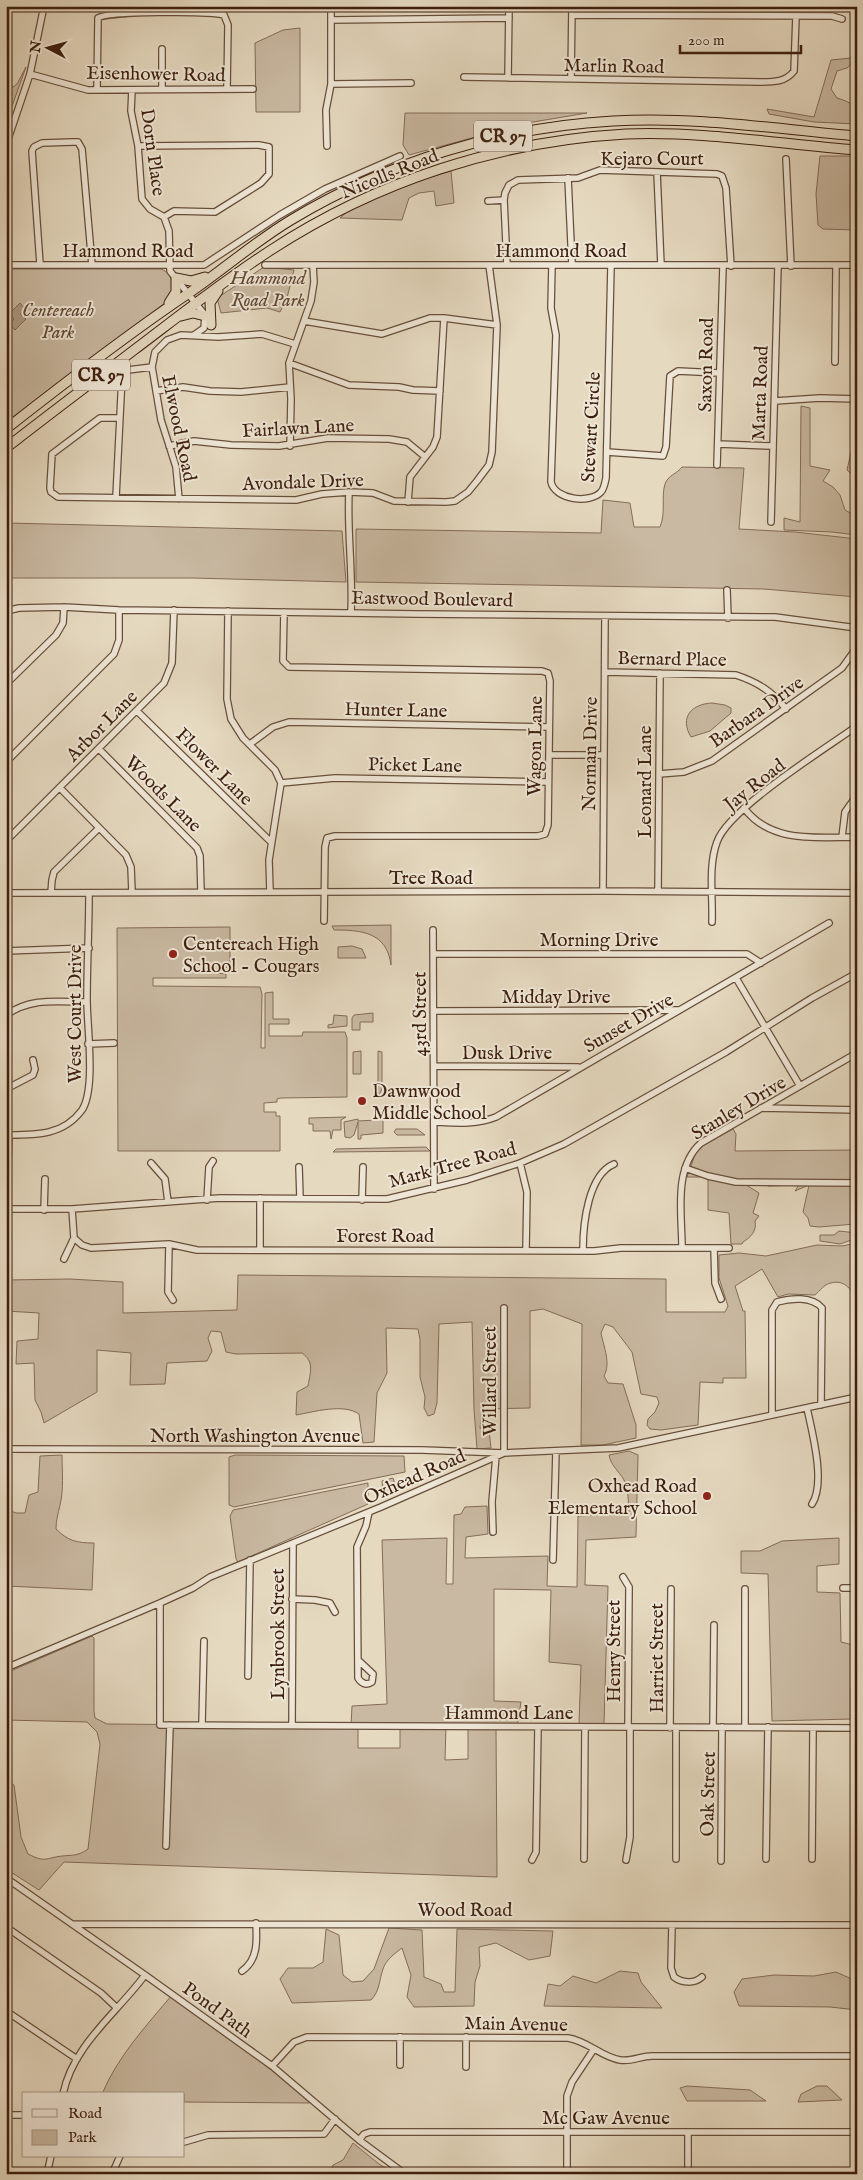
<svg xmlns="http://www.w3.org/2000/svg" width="863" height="2180" font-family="'IM FELL English',serif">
<rect width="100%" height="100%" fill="#e5d9c0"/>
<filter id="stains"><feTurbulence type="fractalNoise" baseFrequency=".004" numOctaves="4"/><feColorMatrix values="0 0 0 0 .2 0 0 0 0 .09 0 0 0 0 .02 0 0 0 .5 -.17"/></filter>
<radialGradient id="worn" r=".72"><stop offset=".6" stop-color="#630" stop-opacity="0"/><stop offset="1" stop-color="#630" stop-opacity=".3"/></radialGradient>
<path fill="#c9b9a2" stroke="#846c58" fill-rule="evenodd" d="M300,28V112H256L255,43L283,30Z
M851,58L857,59L847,68L837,71L831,89L837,98C854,103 857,107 857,124L814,122L769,114L767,109L814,117L831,60Z
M26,67L6,123V92L17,84Z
M405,113H587L527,123L409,155L403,145Z
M820,156H857V230L823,229L818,225L816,194Z
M451,171L454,203L436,206L434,191L419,193L409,198L402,220L340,218C369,191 413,183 451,171Z
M264,267L294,270L287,298L280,312L267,308L221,313L217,298Z
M6,269H161C174,274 173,285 173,297L6,422Z
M801,406L810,408V466L830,470L823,481L833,487L840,495L845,510L857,517V535L832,532L784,530V518L800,522Z
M857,451V479L847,470L851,452Z
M682,467L744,468L739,529L795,532L857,539V597L764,589L356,582V529L601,533L603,500L630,503L634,527H660C666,513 661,497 665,484C668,475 677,474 682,467Z
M6,523L342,531L346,582L192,578H6Z
M712,703L725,705L731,708V713L710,731L691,737C679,717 692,704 712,703Z
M391,925V965C387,932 361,930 334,930L332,926Z
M230,927V967L221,968L215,973L226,974V978H153V986L260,987L262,994L261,1048H265V993L273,992V1019H289V1024H269V1036H302L303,1032H345L347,1038V1097L281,1098L277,1099V1102L264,1103V1112H276V1116H280V1151H118L117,928Z
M352,946L362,949L366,958H338V947Z
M373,1013V1022H360V1030H352V1018L354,1015Z
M334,1015L347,1016V1026L328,1028V1025L333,1024Z
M361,1051V1074H353V1052Z
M378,1051L382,1052V1089L378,1097Z
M377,1109L383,1115V1133L361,1135V1139H358V1122L354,1135L350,1138L345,1137L344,1122L358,1119V1121L376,1120L380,1115Z
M346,1117L341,1120V1130H333L331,1139L330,1131H313V1124H309V1118Z
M396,1129H417L425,1135H397L394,1132Z
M733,1129L736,1134L735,1151L857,1150V1189L853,1192L857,1200L855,1224L819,1227L810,1226L808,1218L803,1212L809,1185L795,1191L799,1185L769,1186L740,1181L759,1193L753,1213L759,1216L755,1221C757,1231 751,1237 743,1242L742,1244H731L729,1213L708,1210V1181L706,1177H687L697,1149Z
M426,1147L430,1151L333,1152L336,1149Z
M839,1231L857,1233V1238L840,1244L820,1241V1235H834Z
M857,1243V1302C853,1291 845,1279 831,1283C824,1284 820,1291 815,1295L788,1294L778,1297L762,1269L735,1286L743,1311H745L746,1378H723V1383L700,1382L698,1425L661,1430L650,1429L647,1425L648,1419L655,1412L659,1403L657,1397L641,1394L632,1352L613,1327L605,1324L601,1333C604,1348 611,1363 604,1376L608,1383L623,1384L636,1425V1438L603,1445H581L582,1324L543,1309L530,1311V1408L482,1409L480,1428L489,1430L491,1448L477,1449L474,1409L472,1322L439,1324L437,1403L434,1414L428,1416L424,1408L425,1397L420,1377V1339L418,1329L386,1328L387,1373L377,1393L374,1442L363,1443L359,1414C343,1403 314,1412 296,1415L297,1392L308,1386C310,1373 315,1362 302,1353L236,1354L226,1352L221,1332L211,1331L208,1338L212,1351L207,1361L167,1363L165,1384L130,1385L131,1353L97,1350V1392L44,1423L41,1412L35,1400L34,1363L16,1364L17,1341L38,1339L39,1313L6,1311V1280L70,1279L123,1282V1313L237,1310L238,1275L666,1279V1312H725L728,1306L719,1278V1255L739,1253L766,1256L817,1245L842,1246Z
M629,1451L638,1455L636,1537L586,1540L585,1585L608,1586L604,1724L579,1725L581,1665L549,1662L551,1590L494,1589V1701L521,1702L517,1727H496L497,1877L64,1862L39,1890L6,1869V1779L14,1785L21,1837L28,1854C46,1863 45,1858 62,1856C73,1855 78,1856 88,1849L100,1744L97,1732L87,1722L6,1720V1673L92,1636L94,1638V1711L95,1718L107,1724L351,1726L352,1706L387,1704L382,1540L447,1538L446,1584H453L454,1515L461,1514L465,1507L487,1506L488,1534L466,1537L465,1558L548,1556L547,1586L577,1587L578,1516L629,1513C628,1502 629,1490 624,1480C619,1471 611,1466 609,1455ZM358,1726H400V1748H358ZM446,1726H468V1759L445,1760Z
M62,1455C62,1472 64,1489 60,1505C58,1514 56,1520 56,1529C68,1541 77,1543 94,1543L92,1590L6,1586V1509L16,1513H25L29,1495L38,1492L40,1456Z
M235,1455L404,1456L405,1472L234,1507L229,1505V1457Z
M393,1478L397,1491L383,1498L382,1481Z
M368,1483V1504L238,1562L236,1559L230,1516L233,1510Z
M839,1538V1564L817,1566V1592L840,1593L841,1642L857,1646V1689H851V1719L772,1721L768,1574L741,1573V1551H760L782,1541Z
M389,1928L422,1930L424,1977L441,1984L444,1992H455L457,1929L553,1931L550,1956L529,1960L496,1943L479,1947L480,1966L475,1982L474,2006L414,2007L407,1997L411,1975L402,1948C394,1954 386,1960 383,1969C379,1980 380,1991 371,2000L292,2003L280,1979L288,1968H313L323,1962L326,1929L339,1935L343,1975L352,1982L363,1981L374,1969Z
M620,1971L638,1973L641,1982L662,2008L544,2006L548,1984L560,1986L573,1976L596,1983Z
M836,1972L854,1980L857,2010L830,2007L739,2006L734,1992L742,1979L774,1975L814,1976Z
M172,1995L311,2100L309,2103L184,2102V2094H102C118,2056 146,2026 172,1995Z
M687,2086L750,2090L766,2101H687L680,2088Z
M817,2086H827L842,2100L798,2102L801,2094Z
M353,2143L379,2164L395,2174H354L331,2170L333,2165L343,2160Z"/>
<path fill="#ac9a83" stroke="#806954" d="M20,303L25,309L20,314L26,319L15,330L10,324L14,319L9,314Z"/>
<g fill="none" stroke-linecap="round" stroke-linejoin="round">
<defs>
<path id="minor" d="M572,15L832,16L842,19
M331,20L509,18
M162,49V89
M30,74L88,90L253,89
M464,77L760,82C774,82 786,82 794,71L796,16
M508,78L509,6
M571,79L572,6
M331,84L411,83
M97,89L98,18C107,11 210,11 224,15L228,25L227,89
M132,90L131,111L138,146L142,199L150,209L164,217L169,231L170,271L205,315
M6,145L30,74L44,6
M138,146L259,145L269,147V174L261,183L215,212L174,211L164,217
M327,146L326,110L331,84V6
M786,159L791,266
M657,172L661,265
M568,178L572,265
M488,201L504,200
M40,264L32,151L34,147L42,143L73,142H78L82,149L92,265
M6,265H204L280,215L325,189L400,156
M265,265H857
M507,265L504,200L505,193L509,185L518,180L578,178L600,170L717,174L722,176L726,188L731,266
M552,265L551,308L556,335L551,482C555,500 590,504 601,492C604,489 605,483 606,478L611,266
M304,321L382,334L430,318H444L497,325
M194,335L204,328L205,316
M835,362L836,266
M289,363L349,385L399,387L413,390L440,391
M156,391L183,387L210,391L241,392L290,387
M775,401L820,398L857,399
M120,418H100L52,454L50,488L51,492L58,497L296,500L322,494L349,492L373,493L394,501L446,502L455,501L468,492L477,481L489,465L492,452L497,325L489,265
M718,444L772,446
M169,446L194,441L231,445L279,446L328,438L389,439L407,442L424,456
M290,446L291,399L289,363L311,301L314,282L313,266
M607,452L663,456L666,447L670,376L678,371L719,373
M717,465L723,266
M349,492C347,532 353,572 351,612
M116,497L122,376L128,370L152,367
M179,499L176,467L161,420L152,367L155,352L167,340L181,335L218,337L262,334L295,344
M408,502L410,477L433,447L437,437L444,318
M771,522L778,266
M727,590L728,618
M6,611L19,608L64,607L119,610L417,614L775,617L857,628
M228,611L227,699L231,719L243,738L275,770L281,783L269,860L270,892
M284,612L283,661L289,667L542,671L548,673L550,681L548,825L545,834L538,836H335L327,838L325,847L324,921
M605,672L736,675C757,682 772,691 786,709
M6,684L56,635L63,623L64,607
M137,711L271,842
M250,744L273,727L289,722L549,727
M99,749L197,848L200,856L201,892
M549,755H603
M6,762L114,654L119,640V610
M659,774L684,772L712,761L842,668L857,647
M281,783L335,778L548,782
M60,788L126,855L131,867L132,892
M744,808C771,844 817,837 857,837
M842,837L845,812L857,795
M6,841L164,683L172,663L174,610
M603,891L605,616
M658,891L660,673
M6,893L603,891L857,893
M51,893L52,880L54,872L99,828
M712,922C713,897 708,866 717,842C728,809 825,749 857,726
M433,930L434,1189
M6,951L89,948
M433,954H747L761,963
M736,978L800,1086
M434,1011L677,1010
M6,1015C32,997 57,1002 87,1002
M88,1044L114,1043
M434,1066L578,1067
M6,1089L33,1075L35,1069L33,1060
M761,1108L857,1110
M434,1122C456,1123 476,1125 496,1117L829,923
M6,1135C35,1135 63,1136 82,1110C96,1089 87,1026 87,1000C87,964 89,929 89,893
M8,1161L9,1135
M151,1163L165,1179L168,1202
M520,1163L527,1192L526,1249
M299,1167L300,1198
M685,1168L708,1176L736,1182L857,1183
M260,1198V1250
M207,1200L209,1167L213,1161
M362,1200L363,1167
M6,1209H72L220,1198L387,1199L467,1180L520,1163L564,1144L726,1052L812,998L857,973
M72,1209L74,1238L82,1245L91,1248L169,1244L197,1250L594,1251L621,1248H729
M44,1210L45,1179
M169,1244L168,1292L173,1300
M682,1248C682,1214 673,1168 701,1143L857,1053
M714,1248L715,1283L721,1299
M583,1250C583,1224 588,1175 614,1164
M64,1259L74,1238
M807,1408C812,1432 826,1483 812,1504
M772,1415V1310L777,1302C791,1298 812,1296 822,1308L821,1405
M6,1449L422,1450L504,1453V1308
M493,1532L492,1502L496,1456
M553,1560L556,1451
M623,1577L629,1587L628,1727
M843,1588H857
M292,1599L315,1600L330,1603L335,1612
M160,1603V1725L857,1728
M358,1660L373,1674L372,1682C366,1686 361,1683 358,1678L357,1547L366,1526L369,1512
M6,1668L160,1603L193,1588L210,1577L381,1507L504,1453L618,1448L857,1397
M248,1676L250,1560
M202,1724L204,1641
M292,1725L293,1543
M713,1727L714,1625
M745,1727V1589
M670,1728L671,1589
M166,1846L170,1725
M584,1859L585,1727
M676,1859V1728
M766,1859L768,1727
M812,1859L813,1728
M532,1860L536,1852L538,1727
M626,1860L630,1837V1727
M721,1861L722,1727
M6,1878L145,1975L272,2066L359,2140L405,2174
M72,1924L857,1925
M672,1925L671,1968L674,1977C682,1983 694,1984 702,1977
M6,1927L101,1993L117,2008
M242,1971C258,1960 257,1941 256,1923
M6,2011L77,2059
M400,2065V2037
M272,2066L294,2042L307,2037L568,2038C588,2041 601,2057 620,2060C631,2062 641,2056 652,2056H857
M466,2067V2037
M63,2094C73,2045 117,2013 145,1975
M6,2115H24
M688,2133V2174
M359,2140L364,2134L370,2132H857
M184,2142L208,2135L324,2134L335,2119
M47,2174L51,2156
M112,2174L120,2156
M567,2174V2096L572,2082L594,2049"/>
<path id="highway" d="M169,303L176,292V278L191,281L205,277
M181,316L193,313L205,316
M211,325L210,303L218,291
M6,429C67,381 128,334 192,291C225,268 256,241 291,220C387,162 501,127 613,121C695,116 775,129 857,136
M6,448C48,415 91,383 134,350C179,316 223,281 271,250C377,181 499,141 626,134C703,131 780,144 857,150"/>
</defs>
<use href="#minor" stroke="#684e3a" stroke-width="8"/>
<use href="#highway" stroke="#3e1f0d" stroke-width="11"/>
<use href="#minor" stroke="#eee6d6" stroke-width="5.5"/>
<use href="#highway" stroke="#e5d9c0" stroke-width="9"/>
</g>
<g fill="#8f2418" stroke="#eee6d6" stroke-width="2">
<circle cx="173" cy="954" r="5"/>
<circle cx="362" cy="1101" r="5"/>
<circle cx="707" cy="1496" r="5"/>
</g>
<g text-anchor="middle" stroke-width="4" stroke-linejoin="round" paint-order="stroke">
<g fill="#eee6d6" stroke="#735b49" stroke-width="1">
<rect x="474" y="120.5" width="58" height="31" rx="4"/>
<rect x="72" y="359.5" width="58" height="31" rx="4"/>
</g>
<g font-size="18" font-weight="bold" fill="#3e1f0d">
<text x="503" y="142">CR 97</text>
<text x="101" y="381">CR 97</text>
</g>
<g font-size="19" fill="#3e1f0d" stroke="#eee6d6">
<text transform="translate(614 65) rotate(1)" y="7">Marlin Road</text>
<text transform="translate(156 73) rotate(1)" y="7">Eisenhower Road</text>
<text transform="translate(154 152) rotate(82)" y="7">Dorn Place</text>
<text x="652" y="165">Kejaro Court</text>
<text transform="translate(389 173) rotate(-22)" y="7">Nicolls Road</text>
<text x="128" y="257">Hammond Road</text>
<text x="561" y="257">Hammond Road</text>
<text transform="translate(705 365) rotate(-89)" y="7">Saxon Road</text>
<text transform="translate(759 393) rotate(-88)" y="7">Marta Road</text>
<text transform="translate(298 427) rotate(-3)" y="7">Fairlawn Lane</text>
<text transform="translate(590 427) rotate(-87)" y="7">Stewart Circle</text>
<text transform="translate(180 428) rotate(78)" y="7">Elwood Road</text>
<text transform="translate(303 481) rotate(-2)" y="7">Avondale Drive</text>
<text transform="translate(432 598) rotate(1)" y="7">Eastwood Boulevard</text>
<text transform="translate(672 658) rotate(1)" y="7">Bernard Place</text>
<text transform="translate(396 709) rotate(1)" y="7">Hunter Lane</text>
<text transform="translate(756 711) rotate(-35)" y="7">Barbara Drive</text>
<text transform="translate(101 725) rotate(-45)" y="7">Arbor Lane</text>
<text transform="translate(534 746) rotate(-89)" y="7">Wagon Lane</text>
<text transform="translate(589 754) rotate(-89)" y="7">Norman Drive</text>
<text transform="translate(415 764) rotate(1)" y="7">Picket Lane</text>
<text transform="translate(215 766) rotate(45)" y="7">Flower Lane</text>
<text transform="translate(644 782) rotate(-90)" y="7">Leonard Lane</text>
<text transform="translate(754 784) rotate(-38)" y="7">Jay Road</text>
<text transform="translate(164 793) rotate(45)" y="7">Woods Lane</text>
<text x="431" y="884">Tree Road</text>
<text x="599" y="946">Morning Drive</text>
<text x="556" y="1003">Midday Drive</text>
<text transform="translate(74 1014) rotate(-90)" y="7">West Court Drive</text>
<text transform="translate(419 1014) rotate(-90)" y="7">43rd Street</text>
<text transform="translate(628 1022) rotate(-30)" y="7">Sunset Drive</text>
<text x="507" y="1059">Dusk Drive</text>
<text transform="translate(738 1107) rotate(-31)" y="7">Stanley Drive</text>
<text transform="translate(452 1164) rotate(-15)" y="7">Mark Tree Road</text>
<text x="385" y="1242">Forest Road</text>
<text transform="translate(489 1381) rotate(-90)" y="7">Willard Street</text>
<text x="255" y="1442">North Washington Avenue</text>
<text transform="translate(414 1476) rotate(-24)" y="7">Oxhead Road</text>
<text transform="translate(277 1634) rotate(-90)" y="7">Lynbrook Street</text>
<text transform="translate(613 1651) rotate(-90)" y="7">Henry Street</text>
<text transform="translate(656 1658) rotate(-90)" y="7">Harriet Street</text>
<text x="509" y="1719">Hammond Lane</text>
<text transform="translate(707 1794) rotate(-89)" y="7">Oak Street</text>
<text x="465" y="1916">Wood Road</text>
<text transform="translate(218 2009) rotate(36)" y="7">Pond Path</text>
<text transform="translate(516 2023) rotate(1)" y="7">Main Avenue</text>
<text x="606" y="2124">Mc Gaw Avenue</text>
</g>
<g font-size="19" font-style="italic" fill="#614632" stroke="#eee6d6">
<text x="268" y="284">Hammond<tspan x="268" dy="22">Road Park</tspan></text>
<text x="58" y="316">Centereach<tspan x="58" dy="22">Park</tspan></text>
</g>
<g font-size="19" fill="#3e1f0d" stroke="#eee6d6" text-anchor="start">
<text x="183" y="950">Centereach High<tspan x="183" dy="22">School - Cougars</tspan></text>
<text x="372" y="1097">Dawnwood<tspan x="372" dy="22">Middle School</tspan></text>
<text x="697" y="1492" text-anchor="end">Oxhead Road<tspan x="697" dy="22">Elementary School</tspan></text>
</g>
</g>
<rect width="863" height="2180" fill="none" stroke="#e5d9c0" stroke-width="25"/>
<rect x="8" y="8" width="848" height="2165" fill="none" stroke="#3e1f0d" stroke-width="2.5"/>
<rect x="12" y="12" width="838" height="2155" fill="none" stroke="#3e1f0d"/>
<rect x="22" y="2092" width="162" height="65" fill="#eee6d6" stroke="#a89686"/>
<rect x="32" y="2109" width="25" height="8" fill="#eee6d6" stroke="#a89686"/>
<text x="68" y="2118" font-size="15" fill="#3e1f0d">Road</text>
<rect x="32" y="2130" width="25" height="15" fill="#c9b9a2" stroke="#a89686"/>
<text x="68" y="2142" font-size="15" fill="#3e1f0d">Park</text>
<g transform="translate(48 48) rotate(276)" stroke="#eee6d6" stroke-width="4" paint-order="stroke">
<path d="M0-4L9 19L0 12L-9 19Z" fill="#3e1f0d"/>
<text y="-8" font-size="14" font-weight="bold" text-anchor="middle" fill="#3e1f0d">N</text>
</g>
<path d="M680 45v8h121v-8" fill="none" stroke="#3e1f0d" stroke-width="2.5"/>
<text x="688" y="45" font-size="15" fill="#3e1f0d" stroke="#eee6d6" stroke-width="4" paint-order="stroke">200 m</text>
<rect width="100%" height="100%" filter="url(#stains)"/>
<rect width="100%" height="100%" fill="url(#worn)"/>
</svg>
